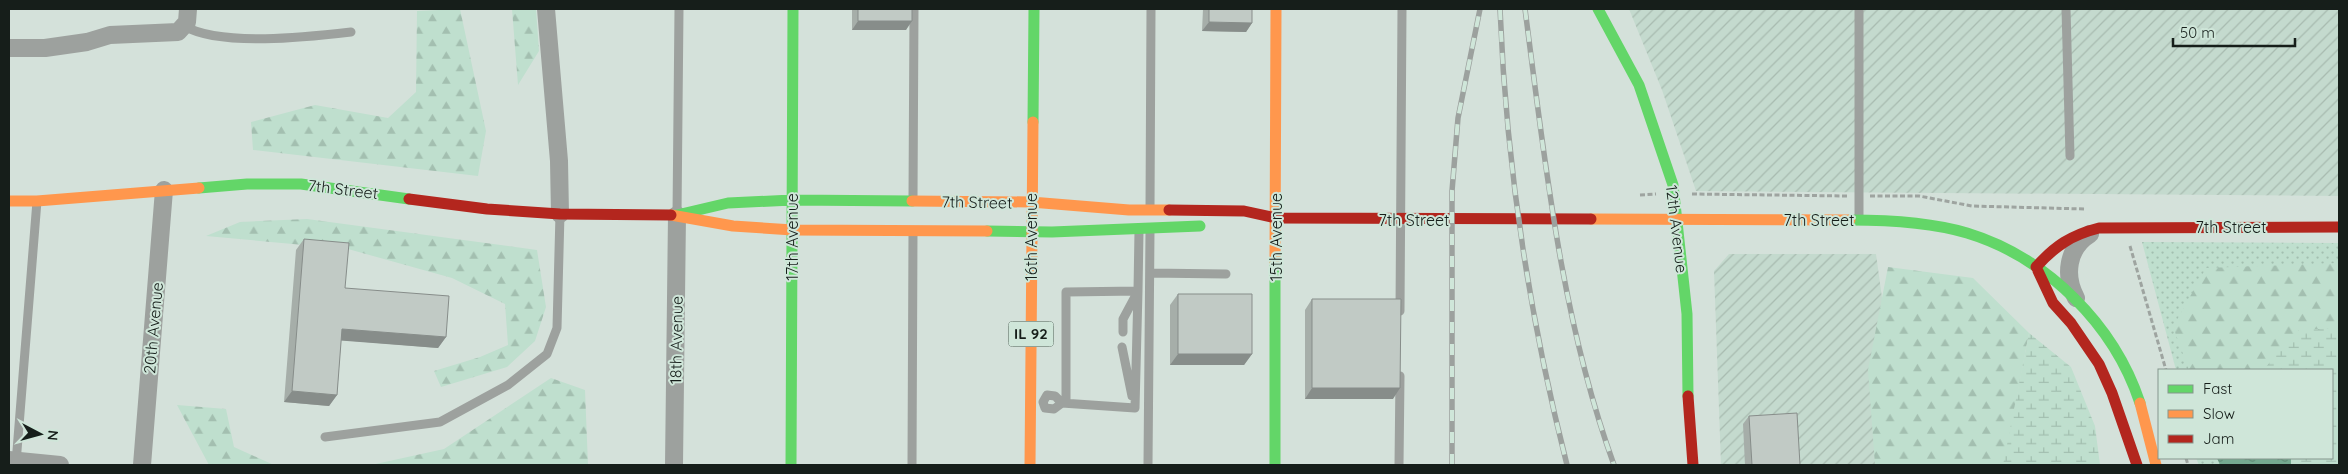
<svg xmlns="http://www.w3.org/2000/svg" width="2348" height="474" font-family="Quicksand,sans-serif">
<defs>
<pattern id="industrial-furrows" width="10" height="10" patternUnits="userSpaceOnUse" patternTransform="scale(1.25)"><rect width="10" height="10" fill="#c4dace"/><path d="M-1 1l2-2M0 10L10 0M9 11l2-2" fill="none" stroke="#a8bbb0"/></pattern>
<pattern id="grass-dots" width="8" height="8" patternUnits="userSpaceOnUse" patternTransform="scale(1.25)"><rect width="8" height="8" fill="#bfdfce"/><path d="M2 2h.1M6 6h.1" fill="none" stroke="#a3bfb0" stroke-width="1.8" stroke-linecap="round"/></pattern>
<pattern id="forest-firs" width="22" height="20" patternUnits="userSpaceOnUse" patternTransform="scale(1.25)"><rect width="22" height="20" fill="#bfdfce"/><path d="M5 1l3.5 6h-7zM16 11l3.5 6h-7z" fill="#a3bfb0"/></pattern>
<pattern id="wetland-marsh" width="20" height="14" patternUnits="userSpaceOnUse" patternTransform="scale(1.25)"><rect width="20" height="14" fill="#bfdfce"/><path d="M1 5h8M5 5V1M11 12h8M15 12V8" fill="none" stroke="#a3bfb0"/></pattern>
<pattern id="water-ripples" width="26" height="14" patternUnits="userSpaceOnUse" patternTransform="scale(1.25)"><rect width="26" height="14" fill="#75aa90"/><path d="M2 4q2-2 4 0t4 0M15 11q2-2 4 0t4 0" fill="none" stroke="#5f8a75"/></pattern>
</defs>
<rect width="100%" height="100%" fill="#d4e1da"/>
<path fill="url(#industrial-furrows)" d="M1629,9H2339V196L1696,191L1662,90Z
M1729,254H1876L1905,465H1721L1714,271Z"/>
<path fill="url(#grass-dots)" d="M2142,242L2339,243V465H2199L2196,458H2332V370H2176Z"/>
<path fill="url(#forest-firs)" d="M460,9L486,131L478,176L253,150L251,122L315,105L388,118L416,92L417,11Z
M512,9H536L539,51L518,85Z
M307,219L537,250L546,307L535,341L507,367L441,387L434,371L480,357L508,345L505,304L452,278L348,249L206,236L240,222Z
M2339,263V328L2299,330L2263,370H2189L2173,327L2206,268Z
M1888,267L1973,278L2029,333L2004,465H1875L1868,370Z
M551,378L585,390L588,465H371L444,449Z
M177,405L226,409L234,447L274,465H209Z"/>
<path fill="url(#wetland-marsh)" d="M2339,328V465H2291V458H2332V370H2263L2299,330Z
M2029,333L2071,367L2095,426L2100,465H2003Z"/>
<path fill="url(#water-ripples)" d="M2217,458H2291V465H2220Z"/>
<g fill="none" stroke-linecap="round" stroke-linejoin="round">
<path stroke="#9ea4a0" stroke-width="3" stroke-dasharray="5 2.5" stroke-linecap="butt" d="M1692,194L1848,196
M1640,195L1656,194
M1870,196H1919L1972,206L2085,209
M2130,246L2166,370
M2186,458L2188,465"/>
<path stroke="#9da19e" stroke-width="9" d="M2066,9L2070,156
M184,26C221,47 308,37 351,32
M913,198L914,9
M1150,208L1151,9
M677,214L679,9
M1859,220V9
M1150,273L1226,274
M1400,311L1402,9
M1123,332V319L1138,291L1139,231
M1122,347L1132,396
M1043,402L1045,408L1054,409L1062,403L1135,408L1138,291L1066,292V403
M1043,402L1047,395L1055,396L1062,403
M325,437L440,422L508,385L547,354L557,328L560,214
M16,463L37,201
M912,465L913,232
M1148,465L1150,231
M1399,465L1400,376"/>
<path stroke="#9da19e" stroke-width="18" d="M546,9L559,161L560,214
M9,48H45L87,42L110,35L178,32L187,22L188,9
M2076,298C2064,276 2067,248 2090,234
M9,460L60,465
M142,465L164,190
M674,465L677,215"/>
<path stroke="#63d668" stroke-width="11" d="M1598,9L1639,85L1673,185L1687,314L1688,396
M1033,122L1034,9
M199,188L247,184H301L409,199
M677,215L728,203L792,200L912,201
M1850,220C1889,220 1930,222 1967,233C2046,257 2114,324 2140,403
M987,231L1052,232L1200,226
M791,465L793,9
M1275,465V263"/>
<path stroke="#ff974d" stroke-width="11" d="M9,201H37L199,188
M912,201L1031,202L1129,210H1169
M671,215L733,226L793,230L987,231
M1591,219L1850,220
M1275,263L1276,9
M2140,403L2156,465
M1030,465L1033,122"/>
<path stroke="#b3261e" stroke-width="11" d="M409,199L487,209L560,214L671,215
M1169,210L1244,211L1276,218L1591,219
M2036,267C2055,246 2071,235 2099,228L2339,227
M2038,271L2053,303L2071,323L2099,364L2112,393L2137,465
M1688,396L1693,465"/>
<defs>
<path id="rail" d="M1500,9C1506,163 1529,316 1567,465
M1525,9C1545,162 1561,319 1614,465
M1452,465V191L1458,118L1480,9"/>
</defs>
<use href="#rail" stroke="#9ca19e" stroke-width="5.5"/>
<use href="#rail" stroke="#cfe6d9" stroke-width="4" stroke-dasharray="11" stroke-linecap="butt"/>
</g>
<path fill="#a6aea9" d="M852,9H912L906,30H852Z
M1203,9H1252V23L1246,32L1202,31Z
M304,239L345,288L446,337L438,348L341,340L337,395L329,406L284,402L296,250Z
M1178,294L1252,354L1244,365H1170V305Z
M1312,299L1393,399H1305V310Z
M1749,416L1800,465H1745L1743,424Z"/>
<path fill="#878d8a" d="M858,21H912L906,30H852Z
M1209,22L1252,23L1246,32L1202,31Z
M342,329L446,337L438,348L334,340Z
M1178,354H1252L1244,365H1170Z
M1312,388H1400L1393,399H1305Z
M292,391L337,395L329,406L284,402Z"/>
<path fill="#c1cac5" stroke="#878d8a" d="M858,9H912V21H858Z
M1209,9H1252V23L1209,22Z
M304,239L349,243L345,288L449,296L446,337L342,329L337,395L292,391Z
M1178,294H1252V354H1178Z
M1312,299H1401L1400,388H1312Z
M1797,413L1800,465H1752L1749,416Z"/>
<g text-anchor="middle" stroke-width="4" stroke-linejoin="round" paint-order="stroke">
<rect fill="#cfe6d9" stroke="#4e5a53" stroke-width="1" x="1008.5" y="321.5" width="45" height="25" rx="4"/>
<g font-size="15" font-weight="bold" fill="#161e1a">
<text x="1031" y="339">IL 92</text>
</g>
<g font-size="16" fill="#161e1a" stroke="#cfe6d9">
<text transform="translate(343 189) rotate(7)" y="6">7th Street</text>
<text transform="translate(977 202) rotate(1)" y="6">7th Street</text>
<text x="1414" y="226">7th Street</text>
<text x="1819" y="226">7th Street</text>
<text x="2231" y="233">7th Street</text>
<text transform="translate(1677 229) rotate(83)" y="6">12th Avenue</text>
<text transform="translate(792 237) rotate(-90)" y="6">17th Avenue</text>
<text transform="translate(1031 237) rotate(-90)" y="6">16th Avenue</text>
<text transform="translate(1276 237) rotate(-90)" y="6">15th Avenue</text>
<text transform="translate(153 328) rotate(-85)" y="6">20th Avenue</text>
<text transform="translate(676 340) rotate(-89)" y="6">18th Avenue</text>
</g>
</g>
<rect width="2348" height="474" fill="none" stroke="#161e1a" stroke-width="20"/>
<rect x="2158" y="369" width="175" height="90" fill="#cfe6d9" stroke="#85968d"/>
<rect x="2168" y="385" width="25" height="8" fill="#63d668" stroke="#85968d"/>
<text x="2203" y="394" font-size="15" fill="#161e1a">Fast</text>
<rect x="2168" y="410" width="25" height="8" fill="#ff974d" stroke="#85968d"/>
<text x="2203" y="419" font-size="15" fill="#161e1a">Slow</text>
<rect x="2168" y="435" width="25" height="8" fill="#b3261e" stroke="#85968d"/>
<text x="2203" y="444" font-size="15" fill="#161e1a">Jam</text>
<g transform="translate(40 434) rotate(96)" stroke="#cfe6d9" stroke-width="4" paint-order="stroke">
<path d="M0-4L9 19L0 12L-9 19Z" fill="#161e1a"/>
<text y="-8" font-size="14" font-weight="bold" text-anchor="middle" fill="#161e1a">N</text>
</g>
<path d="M2173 38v8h122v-8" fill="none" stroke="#161e1a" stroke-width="2.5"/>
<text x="2180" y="38" font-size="15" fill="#161e1a" stroke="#cfe6d9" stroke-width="4" paint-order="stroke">50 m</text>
</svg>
